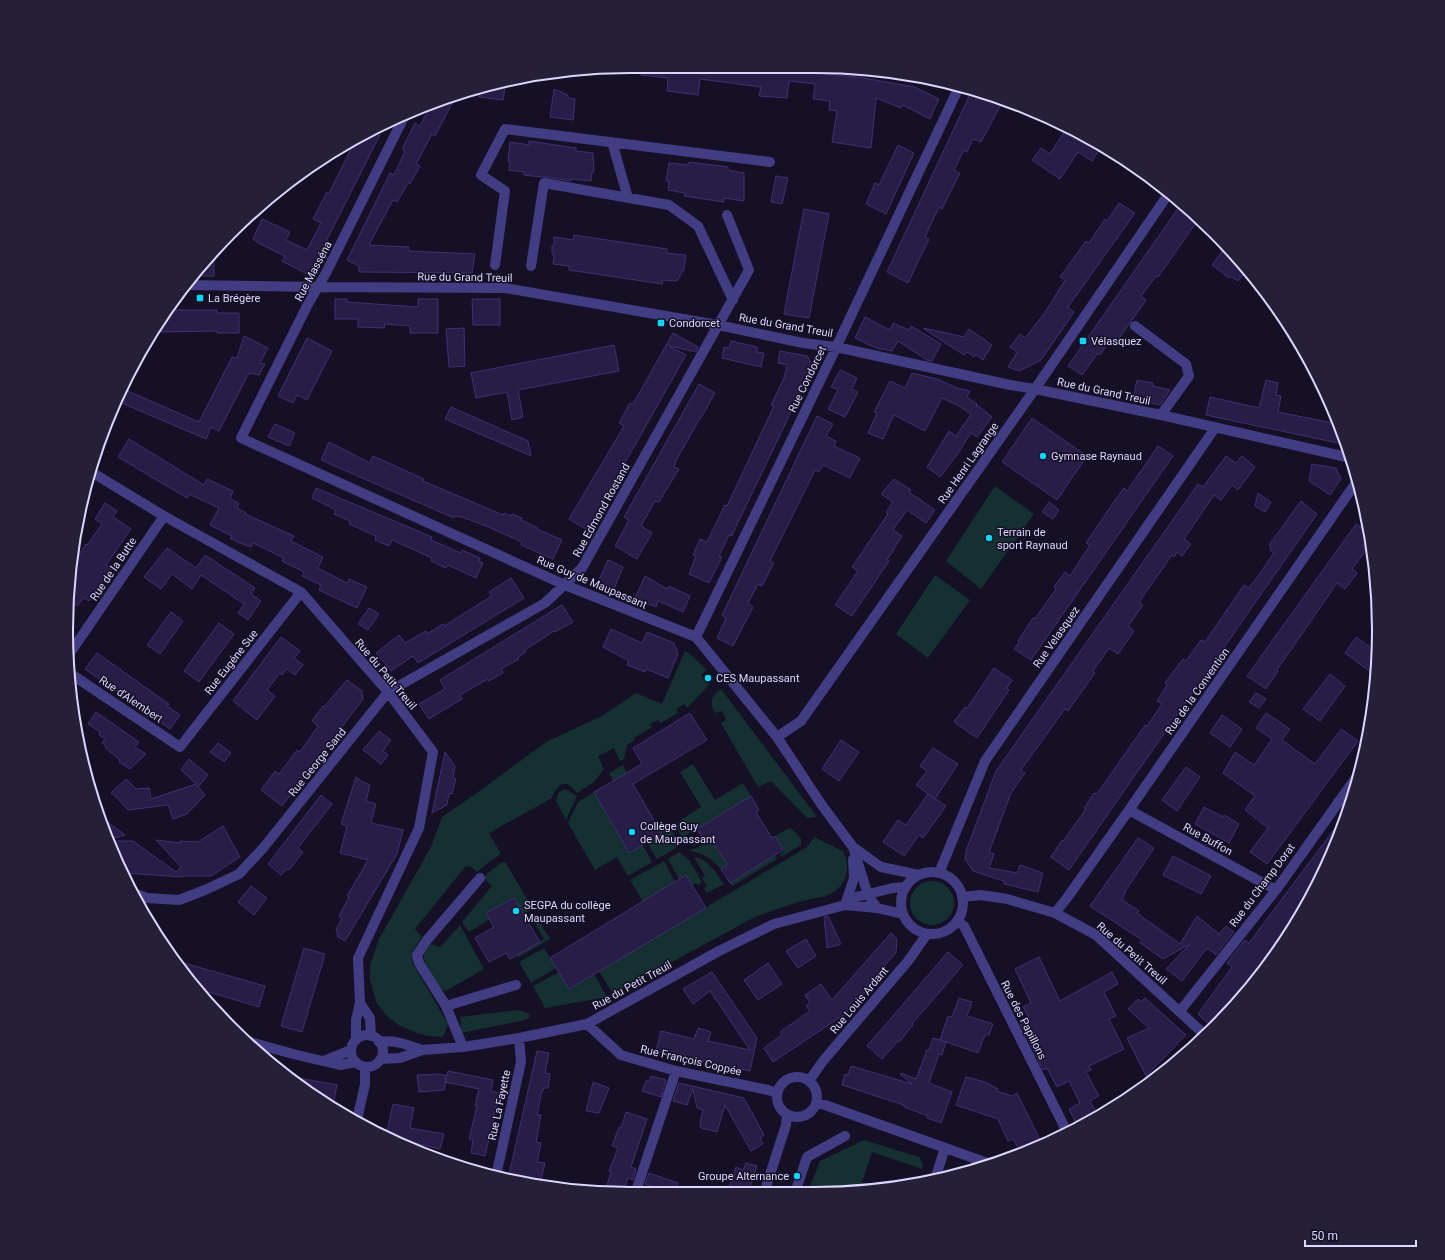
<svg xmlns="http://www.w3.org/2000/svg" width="1445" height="1260" font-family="Roboto,sans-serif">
<rect width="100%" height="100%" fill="#151026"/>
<path fill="#143030" d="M995,486L1034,514L981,589L946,561Z
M935,575L970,600L928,658L896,634Z
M685,651L690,654L707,670L701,675L709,685L687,708L684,704L676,709L678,713L661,723L658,720L650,724L652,727L634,738L635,740L627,745L624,759L620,761L614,748L598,756L604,769L594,782L577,793C574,790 572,787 569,785C561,780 554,791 552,798L489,833L501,854L489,862L477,872L470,866L465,867L415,929L422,937L412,952L413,964L448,1024L443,1037L429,1036L417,1033L400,1026L388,1017L377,1004L370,980V965L379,939L431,847L442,817L481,790L546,742L602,716L636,693L662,704Z
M721,689L817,817L807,818L771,781L758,787L721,723L726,720L722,711L715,713C709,702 711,696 721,689Z
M693,764L715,800L743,783L751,796L682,838L675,824L701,807L680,772Z
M623,765L627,773L613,781L609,773Z
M565,789L577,796L566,820L556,801L559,792Z
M594,792L629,853L643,845L652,862L628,876L617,857L595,870L568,823L578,802Z
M669,826L679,843L676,848L657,859L647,843L661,835L660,831Z
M789,828L793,830L801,839V845L781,857L780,854L784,851L775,836Z
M814,837L843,851C845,855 847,860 847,865C848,879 839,892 826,896C819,898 810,899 802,901C786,906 771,911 755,917L613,994L599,971L807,847Z
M711,839L728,865L721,869C713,860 702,852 689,851L694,848L695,849Z
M679,852L689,860L702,882L698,885L696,883L692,885L686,875L679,879L668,859Z
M775,855L777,859L734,885H731L730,883Z
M694,857C708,859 716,873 724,884L707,893L704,888L707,886L702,878L705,876Z
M664,861L675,882L643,902L630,880Z
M502,862L506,863L533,909L523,914L514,898L487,913L490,919L469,932L462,922L492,886L483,877Z
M910 903a22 22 0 1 1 44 0a22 22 0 1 1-44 0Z
M534,913L550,939L519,957L517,955L544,939L530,915Z
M460,925L484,969L446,991L440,990L424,960V954L431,944L440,947Z
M544,948L556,968L531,983L519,962Z
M559,972L569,989L594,974L607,997L545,1008L533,986Z
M519,1010L528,1013L530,1017L525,1020L461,1033L460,1017Z
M864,1140L919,1157L923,1164L922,1169L872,1152L859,1191L852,1193H807L820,1161Z"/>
<path fill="#271d47" stroke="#3f3072" d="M642,66L786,69L864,78L915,87L939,99L930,119L903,105L901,108L876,98L871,148L832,142L837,111L829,110L830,101L813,99L815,84L789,81L787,98L759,96L761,87L700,79L698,95L667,91L668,78L641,75Z
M506,82L503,100L479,97L481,86Z
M554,89L568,95V98L575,99L573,120L550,117Z
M972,90L1004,99L981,142L973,139L967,152L964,150L954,170L960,173L942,209L939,207L925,237L929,239L908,283L887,272Z
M456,96L435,136L432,134L416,164L420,166L410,184L408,183L397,202L393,200L369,245L409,247V251L475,254L472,273L359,272V266L347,260L390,173L394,175L405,151L402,149L415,123L420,126L430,106Z
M1068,126L1101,147L1092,161L1078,152L1060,179L1032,160L1041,148L1050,154Z
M371,131L380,135L309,275L282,261L285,256L258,243V242L253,239L262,219L290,232L286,240L307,250L321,223L313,219L327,192L329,193L355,141Z
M529,141L576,148V151L593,153L594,172H592L591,181L571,179V181L545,177H541L524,175V172L509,170L510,162L508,161L510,142L529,145Z
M898,145L914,153L886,214L866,204L875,183L879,185Z
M689,162L728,167V170L744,173V201L724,198V202L684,196L685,193L668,190L669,181H666L669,163L688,165Z
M776,176L788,178L782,204L771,202Z
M1119,203L1135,213L1068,307L1074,312L1070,318L1041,360L1019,371L1008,367L1017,352L1010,347L1020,334L1025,338L1046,311L1065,280L1060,277L1086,241L1089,243L1105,219L1107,221Z
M1181,204L1198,220L1158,277L1156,276L1141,296L1146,300L1115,344L1110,340L1100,355L1098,353L1082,375L1068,366Z
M804,209L829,214L809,318L784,314Z
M574,235L667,249V253L686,255L684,269L677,281L663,280L662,284L569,270V266L553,264L554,255L552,254V246H554V237L573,240Z
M1226,246L1239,258L1247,269L1238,281L1230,276L1229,278L1212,265Z
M214,253V276H193L202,265Z
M335,299H347V302L418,307V299H438V333H410V326L385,324L384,328L358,327V319H335Z
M472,299H500V325H473Z
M169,310H217V313H239V333H217V331L156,332Z
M865,317L890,330L893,323L909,330L911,326L941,344L932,361L927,360L898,341L892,351L876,348L855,338Z
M464,328L465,366L449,367L446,329Z
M924,328L964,337L969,329L992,345L983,360L975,354L974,357L967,352L964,355L924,329Z
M673,333L698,347L696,352L669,346L686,355L587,530L569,519L624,426L619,423L630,403L633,404Z
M244,336L268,348L260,363L265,364L259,375L249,373L219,431L211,427L206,439L117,401L123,389L199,422L232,357L237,358Z
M307,338L332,351L307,400L297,395L293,403L278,396Z
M731,341L757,347V352L764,353L761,367L722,358L724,347L729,348Z
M614,345L619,371L518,390L523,417L512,420L507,392L476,398L471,373Z
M780,351L807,356L813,366L734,531L732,536L729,535L719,556L722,557L709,583L689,574L696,556L693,555L700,539L707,542L725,505L727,506L774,406L771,405L784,378L787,365L778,363Z
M840,370L857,378L852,389L858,392L845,417L828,409L838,390L831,387Z
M912,373L937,379L957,388L970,391L967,397L977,404L976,407L977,405L992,417L977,437L971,433L957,455L940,477L927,467L949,431L956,436L971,414L957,405L942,398L925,431L894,415L883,439L868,433L877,413L874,412L890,381L905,388Z
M1137,380L1153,383V386L1170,390L1160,405L1133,399Z
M1266,380L1278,383L1276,395L1281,396L1278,412L1338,424L1347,445L1206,415L1210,397L1259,408Z
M699,384L715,393L701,418H700L676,461L674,467L679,469L659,502L655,501L641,526L652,533L637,559L615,546L629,520L624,517Z
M451,407L528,441L531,456L445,419Z
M817,416L833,424L826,436L836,441L834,446L860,458L850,478L823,465L819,472L815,470L770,561L774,563L762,586L758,584L748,603L753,607L733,646L717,638L726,618L722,615Z
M1032,418L1087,456L1057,500L1002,462Z
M275,424L295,433L289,446L268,437Z
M129,439L204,485L207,479L233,491L230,499L239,503L237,508L246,513L245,514L294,536L291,541L323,557L318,568L347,583L349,579L367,587L357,608L319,590L321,585L302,576L304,572L282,561L284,558L253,543L251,547L237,542L230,538L232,536L210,525L219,508L189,494L187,498L118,457Z
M329,442L370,463L373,456L424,479L423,481L503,515L504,513L511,516L512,514L522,518L521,520L538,528L537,529L562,540L553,559L521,545L522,542L486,526L459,516V517L455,516L454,518L321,460Z
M1158,446L1173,456L1031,660L1014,649L1019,642L1018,641L1033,618L1035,619L1056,589L1054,587L1065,572L1070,576L1090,545L1086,543L1111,506L1124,488L1127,491Z
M1226,456L1236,463L1242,456L1255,467L1238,490L1232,485L1221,500L1214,495L1184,539L1191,544L1182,556L1177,552L1174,557L1172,555L1139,602L1143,605L1128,626L1134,631L1118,654L1109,648L1093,671L1095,673L1068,711L1065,709L1021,770L1025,773L1011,793L989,852L994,854L989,868L1017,873L1020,865L1043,873L1038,892L1004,884V881L973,871L965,859L966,851L996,771L1198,484L1203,487Z
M1312,464L1336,468L1341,479L1330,495L1309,481Z
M894,479L911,490L909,492L935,510L926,523L907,510L893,530L902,536L887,560L889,561L852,616L835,605L858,571L852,567L888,514L886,512L893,502L881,494Z
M316,488L432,537L431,540L461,553L462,550L480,558L479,561L483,563L476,578L448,565L446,568L431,561L432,558L392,540L389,546L375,540L376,536L349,524L350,521L334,514L336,510L312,498Z
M1258,493L1271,502L1265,512L1255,506Z
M1301,501L1317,514L1069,870L1051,857L1062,840L1063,841L1086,809L1084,808L1094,793L1097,794L1145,725L1147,726L1162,704L1157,701L1167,685L1165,683L1183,659L1186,661L1201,640L1205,642L1244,585L1249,588L1260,573L1274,553L1270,550L1271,547L1269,545Z
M1049,502L1059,510L1053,519L1042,512Z
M105,503L117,511L113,517L131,529L106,565L111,569L89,601L84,598L77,606L69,601L71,567L86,544L87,545L102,524L95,519Z
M1356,524L1369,533L1370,541L1363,552L1364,553L1352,569L1357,573L1345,589L1337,583L1277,670L1278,671L1266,689L1247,676Z
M167,548L196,568L205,555L255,588L251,594L261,601L248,620L238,613L244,604L201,575L192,589L172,574L161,589L144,577Z
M608,560L623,567L614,589L598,582Z
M645,576L667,589L669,586L690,596L683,612L658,601L656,607L635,598Z
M511,578L524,598L418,663L413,656L391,671L376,653L399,635L405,643L426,631L427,634L443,624L444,626L492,596L489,592Z
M562,605L573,622L555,632L554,631L525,650L526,652L518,657L519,659L501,669L503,673L489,681L488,679L460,695L462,699L429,719L419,704L445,689L440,680Z
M369,608L379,614L368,630L358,624Z
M171,612L183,621L160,654L147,645Z
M219,623L234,634L199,682L184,671Z
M611,629L642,643L647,632L674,643L678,654L668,678L646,669L645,672L627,665L629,661L603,647Z
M281,637L300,651L294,658L303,665L295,675L287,669L282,675L280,673L267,690L275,696L257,720L233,701Z
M1356,637L1377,652L1378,667L1376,676L1345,653Z
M97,653L169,704L167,706L180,715L170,729L85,669Z
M994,668L1012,680L1007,688L1009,690L977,738L954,722L965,707L967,708Z
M1330,674L1345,686L1320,721L1303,709Z
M347,680L362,691L363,699L282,806L261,790L275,771L279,774L297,750L300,752L318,726L312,721L323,706L324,707Z
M1256,693L1266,699L1259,708L1249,702Z
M96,712L139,742L135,747L146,754L130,769L119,762L120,760L105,748L106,746L102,743L105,739L99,735L100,732L88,724Z
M690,713L707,740L633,784L662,834L629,853L594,792L642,764L633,748Z
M1266,713L1290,729L1282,740L1315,764L1341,729L1358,741L1267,864L1250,852L1268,828L1245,810L1255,796L1223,773L1235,752L1254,765L1272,739L1256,728Z
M1222,715L1242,729L1230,747L1210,733Z
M379,731L391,740L383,751L388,755L381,764L363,750Z
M841,740L859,752L839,781L822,769Z
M218,743L231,753L224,762L210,752Z
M933,748L958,764L935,799L916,785L927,771L920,766Z
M445,752L455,766L453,778L456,779L452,794L449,793L447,805L432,813Z
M189,759L208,775L199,786L197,785L205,795L187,814L173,819L168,805L128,810L116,797L111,793L126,779L136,789L149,788L151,799L196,784L181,770Z
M1186,767L1200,777L1177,811L1162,800Z
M356,777L363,782L370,785L366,801L376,804L371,823L403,830L397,854L345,941L338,937L336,929L342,919L339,916L349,897L347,896L368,860L340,853L347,826L341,824Z
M928,794L946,806L923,838L919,835L904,856L883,842L898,820L906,825Z
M321,795L332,804L298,848L303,852L289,870L287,869L281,875L268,864Z
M751,796L759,810L756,812L772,838L775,836L783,850L730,883L721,869L728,865L711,839L705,843L697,829Z
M1204,807L1223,817L1224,815L1239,824L1229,843L1195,824Z
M98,815L125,835L109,840Z
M1339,823L1341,825L1321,880L1279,947L1277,946L1245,990L1241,987L1218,1016L1221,1018L1212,1027L1198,1014L1232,967L1227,963L1245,940L1249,943Z
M223,826L240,857L211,876H182L183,877L124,873L109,841H133L176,872L181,867L156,840L181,843L180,841L198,842Z
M1138,838L1154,848L1126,890L1122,900L1139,911L1137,913L1180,944L1197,916L1219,934L1226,926L1234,932L1216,955L1207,948L1182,981L1166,969L1190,944L1163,959L1140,943L1142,940L1090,906Z
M1173,856L1211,876L1201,894L1163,875Z
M686,875L706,908L569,989L550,958Z
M251,886L267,898L254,915L238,902Z
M514,898L540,942L510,959L506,953L489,962L475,938L494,927L486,913Z
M828,916L841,944L827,948L824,917Z
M891,933L897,939L896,953L866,986L869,988L843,1017L842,1016L773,1062L764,1048L782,1035L780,1032L810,1011L806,1006L810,1003L805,995L821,984L832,1000Z
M806,939L816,956L798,968L786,951Z
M304,948L325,954L302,1032L281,1026Z
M948,952L963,965L912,1024L913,1025L899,1042L898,1041L882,1059L867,1046Z
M1039,957L1060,1001L1112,972L1118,984L1104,992L1116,1016L1109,1019L1124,1049L1089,1066L1091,1070L1086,1072L1099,1096L1090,1101L1099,1117L1078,1127L1069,1109L1080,1103L1069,1081L1057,1087L1047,1068L1043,1070L1020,1023L1029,1018L1023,1007L1031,1003L1015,969Z
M180,962L265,986L259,1007L202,990Z
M768,963L782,984L758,1000L744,980Z
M712,972L757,1038L750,1071L656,1051L661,1031L694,1039L698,1028L711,1032L708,1041L750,1050L710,991L693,1004L683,989Z
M959,998L972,1002L967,1016L993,1024L989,1035H985L978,1053L940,1040L948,1016L952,1017Z
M1145,998L1186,1035L1146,1076L1127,1038L1149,1028L1128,1009L1138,999L1141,1002Z
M933,1038L946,1042L942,1055L939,1054L929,1083L952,1092L941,1123L927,1118L928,1116L904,1107V1105L842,1085L845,1074L848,1075L851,1066L912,1084L900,1074L901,1073L916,1079L927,1050H929Z
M537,1051L549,1053L545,1073L550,1074L548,1088H544L543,1091H542L537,1115H541L536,1142L541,1143L537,1162L545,1163L540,1184L529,1181V1184L508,1179Z
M448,1071L493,1080L491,1091L499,1093L485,1156L471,1153L473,1140L469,1139L477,1106H475L479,1089L445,1082Z
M439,1074L447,1076L444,1090L419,1092L417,1075Z
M288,1076L337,1085L333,1105L324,1103L317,1099Z
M651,1076L666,1080L661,1097L642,1091L646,1081H649Z
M966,1077L985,1082L998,1089L997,1091L1012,1096L1017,1093L1042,1144L1021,1153L1013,1139L1008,1141L998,1119L956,1105Z
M593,1082L609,1088L599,1113L586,1111Z
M679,1083L744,1098L764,1135L760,1138L763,1144L751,1151L725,1105L717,1132L701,1128L700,1123L703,1110L697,1108L693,1089L687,1105L673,1101Z
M393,1104L414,1108L410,1128L444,1134L440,1149L402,1140V1144L386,1136Z
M626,1112L647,1119L631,1167L636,1169L633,1180L628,1178L623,1193L605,1192L611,1172L609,1171L618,1148L612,1146L619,1127L621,1128Z
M746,1163L757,1166L748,1193H727L736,1167L743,1170Z
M649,1173L678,1183L675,1194L645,1184Z"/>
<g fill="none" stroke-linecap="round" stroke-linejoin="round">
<path stroke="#423d83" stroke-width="10" d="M405,115L326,273L307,306L241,438L565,585L696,637L777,737L821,804L853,847L881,867L919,875
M612,142L628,198
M495,265L505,191L481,175L505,129L770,162
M531,266L544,183L669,205L698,226L733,300
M184,285L319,287L505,288L718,325L803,343L836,347L1010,385L1035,389L1161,415L1351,458
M1135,326L1186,364L1189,376L1161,415
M93,473L164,516L301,592L388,692L433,752L419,828L358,958L360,1003L356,1020V1040
M696,637L832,356L959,87
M68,656L164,516
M68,672L180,747L301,592
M777,737L801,721L1035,389L1169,193
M1338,802L1350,801
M1129,810L1276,890
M853,847L868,895L877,908
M901 903a31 31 0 1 1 62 0a31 31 0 1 1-62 0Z
M939,873L985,761L1215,428
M133,893L147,898L179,900L205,890L239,874L264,847L388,692L545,603L582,568L749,270L727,215
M962,897L981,895L1007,899L1055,913L1096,935L1205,1035
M845,905L856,897L893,888L906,887
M845,905L854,878L853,859
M1055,913L1067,898L1129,810L1357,481
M957,921L964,926L1067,1132
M360,1003L370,1018L371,1036
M446,1006L516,985
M1180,1011L1276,890L1360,772
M587,1024L621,1055L676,1071L768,1090L777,1093
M351 1051a16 16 0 1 1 32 0a16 16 0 1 1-32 0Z
M246,1041L297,1055L340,1065L356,1062
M379,1042C394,1039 408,1045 422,1050
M463,1047L446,1006L419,963L417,955L427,940L480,878
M381,1059L400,1058L422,1050L463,1047L519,1038L587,1024L719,951L774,924L845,905L877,908L903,914
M324,1061L351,1050
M777 1097a20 20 0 1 1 40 0a20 20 0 1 1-40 0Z
M809,1081L823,1061L908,961L927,934
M817,1103L825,1105L993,1165
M357,1120L365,1084V1067
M496,1176L521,1062L519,1038
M936,1176L945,1148
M764,1193L786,1125L787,1115
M795,1193L807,1157L845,1136
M635,1194L676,1071"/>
</g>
<g fill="#0bd6f6" stroke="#151026" stroke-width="1.5">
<rect x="196" y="294" width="8" height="8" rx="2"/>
<rect x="657" y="319" width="8" height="8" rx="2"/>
<rect x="1079" y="337" width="8" height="8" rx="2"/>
<circle cx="1043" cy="456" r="4"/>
<circle cx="989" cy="538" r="4"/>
<circle cx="708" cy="678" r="4"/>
<circle cx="632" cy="832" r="4"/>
<circle cx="516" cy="911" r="4"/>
<circle cx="797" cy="1176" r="4"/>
</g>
<g text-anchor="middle" stroke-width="3" stroke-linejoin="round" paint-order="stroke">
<g font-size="11" fill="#ddd7fd" stroke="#151026">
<text transform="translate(313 271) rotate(-62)" y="4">Rue Masséna</text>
<text transform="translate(465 277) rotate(1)" y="4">Rue du Grand Treuil</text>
<text transform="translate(786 325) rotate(10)" y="4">Rue du Grand Treuil</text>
<text transform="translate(807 379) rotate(-64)" y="4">Rue Condorcet</text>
<text transform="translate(1104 391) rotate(12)" y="4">Rue du Grand Treuil</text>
<text transform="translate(968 463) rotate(-55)" y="4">Rue Henri Lagrange</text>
<text transform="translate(601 510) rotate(-61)" y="4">Rue Edmond Rostand</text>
<text transform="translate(113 569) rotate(-56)" y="4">Rue de la Butte</text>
<text transform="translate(592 582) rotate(23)" y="4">Rue Guy de Maupassant</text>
<text transform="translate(1056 637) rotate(-55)" y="4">Rue Velasquez</text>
<text transform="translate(231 662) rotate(-52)" y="4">Rue Eugéne Sue</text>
<text transform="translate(386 674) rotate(50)" y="4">Rue du Petit Treuil</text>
<text transform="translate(1197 691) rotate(-55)" y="4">Rue de la Convention</text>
<text transform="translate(131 699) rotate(34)" y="4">Rue d'Alembert</text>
<text transform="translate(317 762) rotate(-51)" y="4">Rue George Sand</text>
<text transform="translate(1208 839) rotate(29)" y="4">Rue Buffon</text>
<text transform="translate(1262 885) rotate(-53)" y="4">Rue du Champ Dorat</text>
<text transform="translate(1132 953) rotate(41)" y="4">Rue du Petit Treuil</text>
<text transform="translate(632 985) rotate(-29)" y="4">Rue du Petit Treuil</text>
<text transform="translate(859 1000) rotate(-50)" y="4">Rue Louis Ardant</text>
<text transform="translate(1024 1020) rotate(63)" y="4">Rue des Papillons</text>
<text transform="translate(691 1060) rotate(13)" y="4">Rue François Coppée</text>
<text transform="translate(499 1105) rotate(-78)" y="4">Rue La Fayette</text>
</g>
<g font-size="11" fill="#ddd7fd" stroke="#151026" text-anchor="start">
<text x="208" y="302">La Brégère</text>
<text x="669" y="327">Condorcet</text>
<text x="1091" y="345">Vélasquez</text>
<text x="1051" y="460">Gymnase Raynaud</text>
<text x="997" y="536">Terrain de<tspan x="997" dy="13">sport Raynaud</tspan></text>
<text x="716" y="682">CES Maupassant</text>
<text x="640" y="830">Collège Guy<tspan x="640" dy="13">de Maupassant</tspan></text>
<text x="524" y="909">SEGPA du collège<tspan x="524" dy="13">Maupassant</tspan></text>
<text x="789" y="1180" text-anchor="end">Groupe Alternance</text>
</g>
</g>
<path d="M0 0H1445V1260H0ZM630 73H815A557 557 0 0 1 1372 630V630A557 557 0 0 1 815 1187H630A557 557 0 0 1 73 630V630A557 557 0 0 1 630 73Z" fill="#252037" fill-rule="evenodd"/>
<path fill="none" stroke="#ddd7fd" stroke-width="2" d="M630 73H815A557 557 0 0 1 1372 630V630A557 557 0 0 1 815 1187H630A557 557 0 0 1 73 630V630A557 557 0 0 1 630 73Z"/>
<path d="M1305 1240v6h111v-6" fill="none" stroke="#ddd7fd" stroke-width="2"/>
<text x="1311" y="1240" font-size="12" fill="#ddd7fd" stroke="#151026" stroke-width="3" paint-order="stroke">50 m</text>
</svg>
